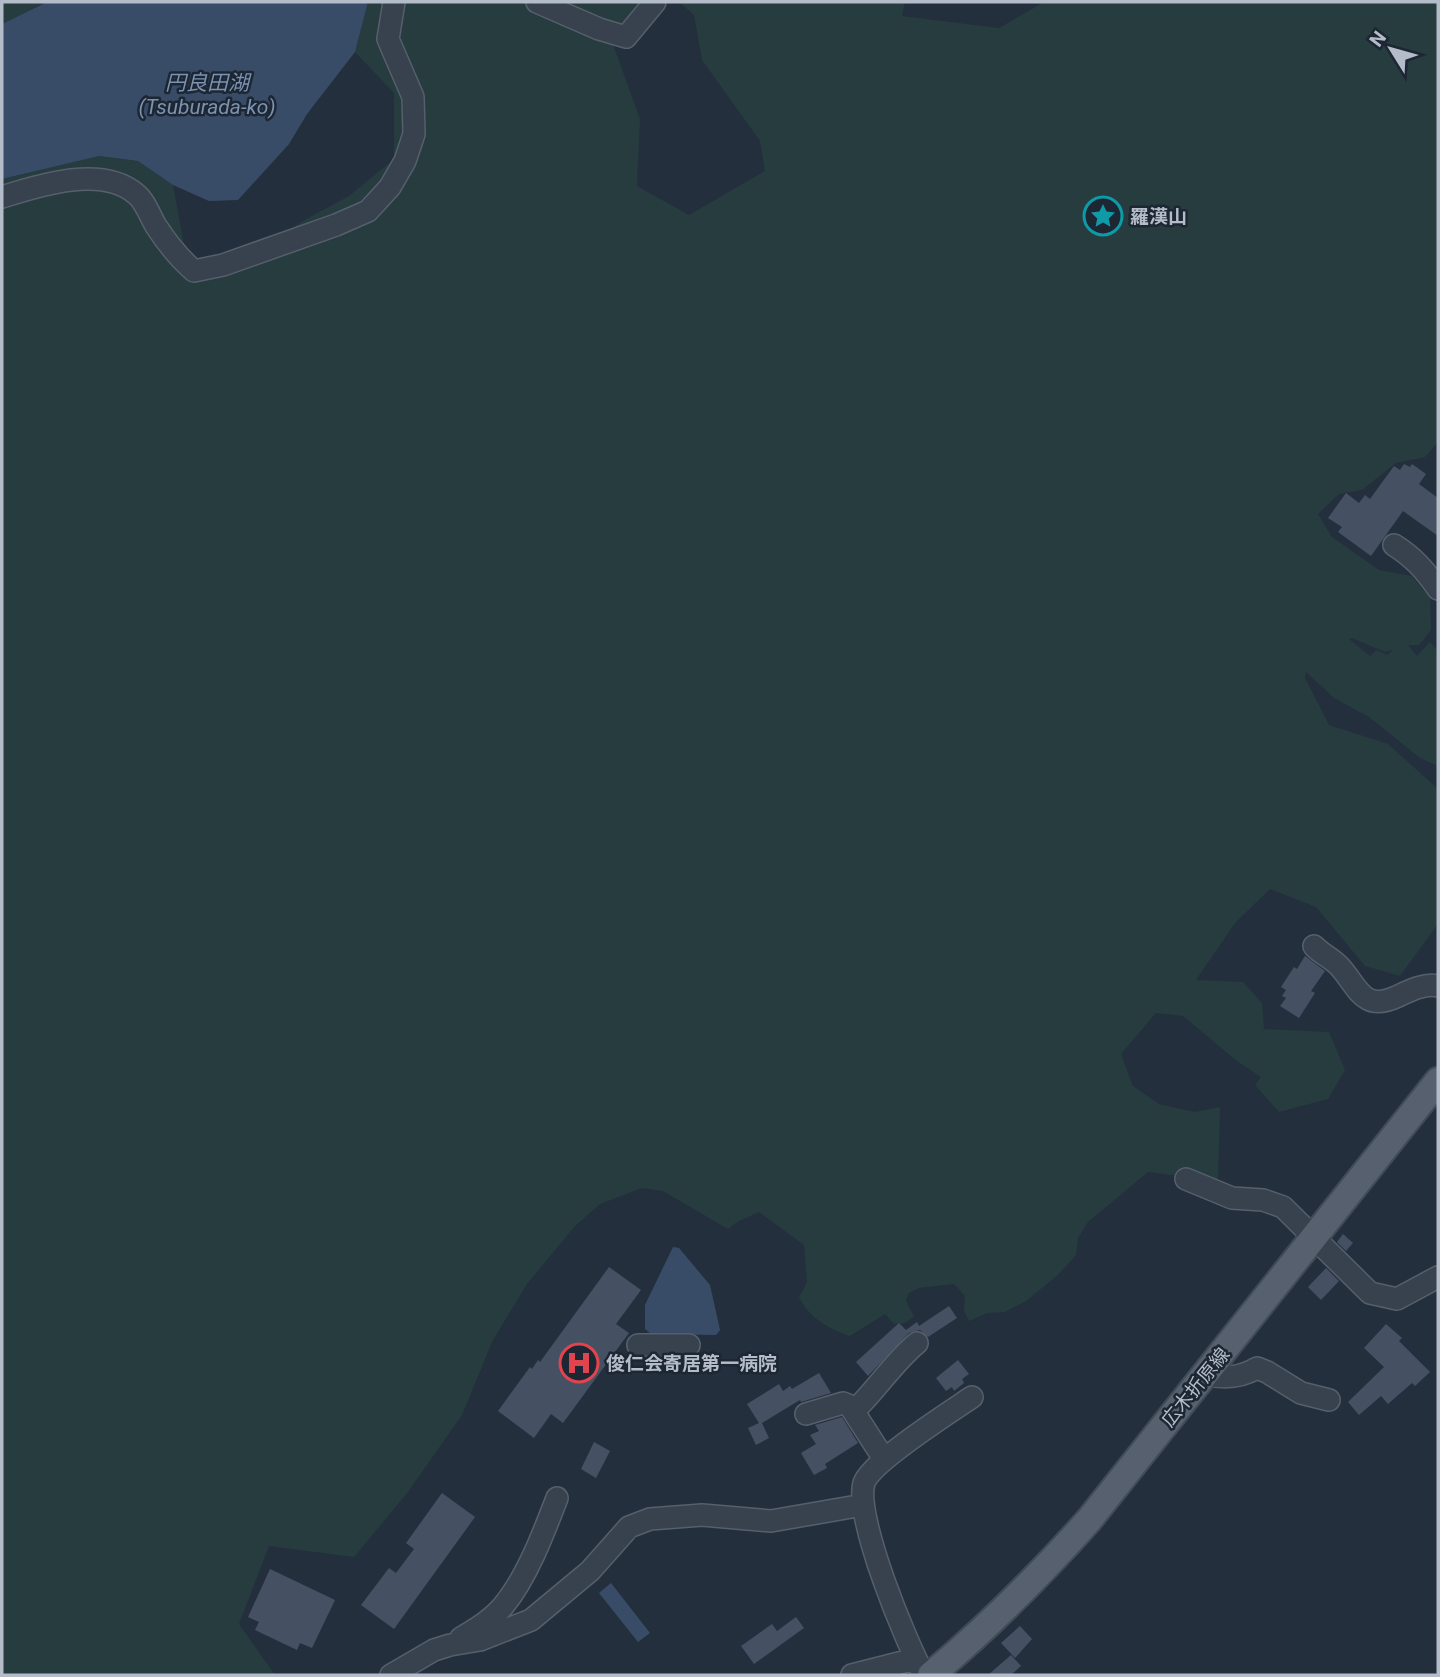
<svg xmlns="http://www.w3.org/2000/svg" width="1440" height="1677" font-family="Roboto,'Noto Sans JP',sans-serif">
<rect width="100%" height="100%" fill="#242f3e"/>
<path fill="#263c3f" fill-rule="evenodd" d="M2,2H46L2,24Z
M368,2H650L638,8L610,36L640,119L637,186L689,215L765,171L760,141L702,60L694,15L679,2H905L902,16L999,28L1044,2H1438V442L1425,457L1396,463L1362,490L1339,494L1318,514L1332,537L1379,570L1412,576L1430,598L1431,630L1419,645H1408L1417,656L1430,642L1438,651V766L1420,758L1369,717L1334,698L1306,672L1305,678L1329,725L1388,744L1438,789V924L1400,976L1365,966L1316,907L1270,889L1235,923L1196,980L1243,982L1262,1003L1264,1029L1329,1032L1345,1070L1328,1099L1279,1112L1255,1085L1261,1077L1237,1061L1183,1016L1156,1013L1121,1054L1133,1086L1159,1104L1195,1112L1220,1107L1218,1181L1148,1172L1088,1222L1078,1238L1076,1255L1058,1275L1026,1301L1005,1312L988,1313L969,1321L964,1311L965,1296L954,1284L919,1288L909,1293L906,1301L914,1316L905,1323L894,1324L885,1314L850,1336C829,1329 809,1318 799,1297L807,1282L804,1245L759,1212L737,1222L728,1229L663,1191L642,1188L600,1204L575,1226L527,1284L493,1340L462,1415L408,1492L354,1557L269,1546L239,1624L275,1675H2V179L98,156L138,161L173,185L188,266L217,276L306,219L349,196L394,159V93L355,52ZM1352,638L1385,652L1393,650L1387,655L1377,650L1370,656L1349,639Z"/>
<path fill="#394c67" d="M47,2H368L355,52L307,114L289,144L238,200L209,201L173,185L138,161L99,156L2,179V24Z
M673,1247L679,1248L710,1285L720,1330L716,1335L651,1334L645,1329V1305Z
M611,1583L650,1633L638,1642L599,1593Z"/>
<path fill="#455162" d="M1404,464L1410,467L1412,464L1426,474L1419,484L1438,498V536L1403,511L1371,556L1338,532L1342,527L1328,518L1346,493L1359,503L1365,495L1370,499L1394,466L1400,470Z
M1305,956L1325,971L1311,991L1315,993L1299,1018L1280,1006L1286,998L1282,996L1286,990L1281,987L1294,967L1297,969Z
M1343,1234L1353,1243L1346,1251L1337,1242Z
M609,1267L641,1290L616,1324L629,1333L563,1423L551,1414L534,1438L498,1411L530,1367L532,1369L538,1360L540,1362Z
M1326,1268L1339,1281L1321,1300L1308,1287Z
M949,1306L957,1318L928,1337L920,1330L909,1333L868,1376L856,1362L899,1323L906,1330L917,1322L919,1326Z
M1386,1324L1402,1338L1399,1341L1430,1372L1415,1386L1412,1383L1388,1404L1381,1396L1359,1415L1348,1402L1384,1367L1364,1348Z
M958,1360L969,1374L962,1379L964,1383L954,1391L952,1387L946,1391L936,1378Z
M819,1373L831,1393L801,1402L800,1400L762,1423L769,1438L756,1445L748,1428L759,1423L747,1404L779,1384L783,1391L790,1386L792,1389Z
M842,1417L858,1443L825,1464L827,1468L814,1475L801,1453L816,1444L810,1435L819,1431L815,1425Z
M594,1442L610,1451L596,1478L581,1469Z
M442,1493L475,1517L394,1629L361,1605L389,1568L396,1573L414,1549L406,1543Z
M270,1569L335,1600L312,1648L300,1643L297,1650L255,1630L259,1622L248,1617Z
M796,1617L804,1628L754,1664L741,1646L772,1624L777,1631Z
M1020,1626L1032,1639L1015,1658L1001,1643Z
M1011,1655L1021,1666L1011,1675H988Z"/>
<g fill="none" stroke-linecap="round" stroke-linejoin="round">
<defs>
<path id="minor" d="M537,2L599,29L626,37L655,2
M2,197C40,185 102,165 136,194C145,201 150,216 156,226C167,243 179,258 194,271L223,265L336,225L368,211L390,187L405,161L414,134L413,97L388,39L394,2
M1394,545C1413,557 1425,570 1438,589
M1314,946C1321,954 1332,958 1340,967C1358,987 1363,1012 1396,997C1409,991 1424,983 1438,986
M1186,1179L1232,1198L1263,1200L1283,1207L1370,1293L1397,1299L1438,1277
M638,1345H689
M1205,1374C1224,1379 1240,1378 1257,1368L1267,1372L1301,1393L1329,1400
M855,1410C877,1389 893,1363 917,1343
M806,1414L843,1403L850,1406L884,1459
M461,1638C476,1629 493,1619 504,1605C527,1577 544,1532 557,1498
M391,1675L434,1650L450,1645L480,1640L531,1620L590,1571L629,1527L650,1519L702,1515L771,1521L863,1505
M852,1675L915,1659
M924,1675C906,1642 854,1517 864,1483C871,1462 950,1412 972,1397"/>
<path id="major" d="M931,1675C988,1627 1039,1576 1089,1520L1438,1081"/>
</defs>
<use href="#minor" stroke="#565f6c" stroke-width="24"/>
<use href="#major" stroke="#414a57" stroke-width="30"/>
<use href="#minor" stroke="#38414e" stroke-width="21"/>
<use href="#major" stroke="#56606e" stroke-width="26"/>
</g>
<defs>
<symbol id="sight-ring" viewBox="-11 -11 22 22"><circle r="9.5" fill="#1d2633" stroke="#0f9aa8" stroke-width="1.5"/><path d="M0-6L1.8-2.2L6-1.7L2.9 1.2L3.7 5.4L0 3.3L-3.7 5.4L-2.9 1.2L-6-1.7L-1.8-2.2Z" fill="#0f9aa8"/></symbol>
<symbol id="hospital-ring" viewBox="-11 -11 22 22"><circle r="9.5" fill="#1d2633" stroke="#e0444e" stroke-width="1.5"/><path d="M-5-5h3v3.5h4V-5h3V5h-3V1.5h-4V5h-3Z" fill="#e0444e"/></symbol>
</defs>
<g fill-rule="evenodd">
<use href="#sight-ring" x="1081" y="194" width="44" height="44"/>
<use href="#hospital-ring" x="557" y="1341" width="44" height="44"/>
</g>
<g text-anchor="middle" stroke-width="5" stroke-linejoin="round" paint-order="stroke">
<g font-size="19" font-weight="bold" fill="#b4bcc9" stroke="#1d2633" text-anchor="start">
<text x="1130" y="223">羅漢山</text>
<text x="606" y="1370">俊仁会寄居第一病院</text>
</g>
<g font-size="19" fill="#b4bcc9" stroke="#1d2633">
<text transform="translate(1195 1387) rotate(-51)" y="7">広木折原線</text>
</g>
<g font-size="21" font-style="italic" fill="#7c92b1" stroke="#1d2633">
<text x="207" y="90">円良田湖<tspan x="207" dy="24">(Tsuburada-ko)</tspan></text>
</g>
</g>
<rect width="1440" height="1677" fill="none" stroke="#b4bcc9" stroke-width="7"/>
<g transform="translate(1391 49) rotate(307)" stroke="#1d2633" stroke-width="5" paint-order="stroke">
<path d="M0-5L12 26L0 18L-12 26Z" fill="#b4bcc9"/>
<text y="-10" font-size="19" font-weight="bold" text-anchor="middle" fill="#b4bcc9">N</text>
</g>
</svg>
